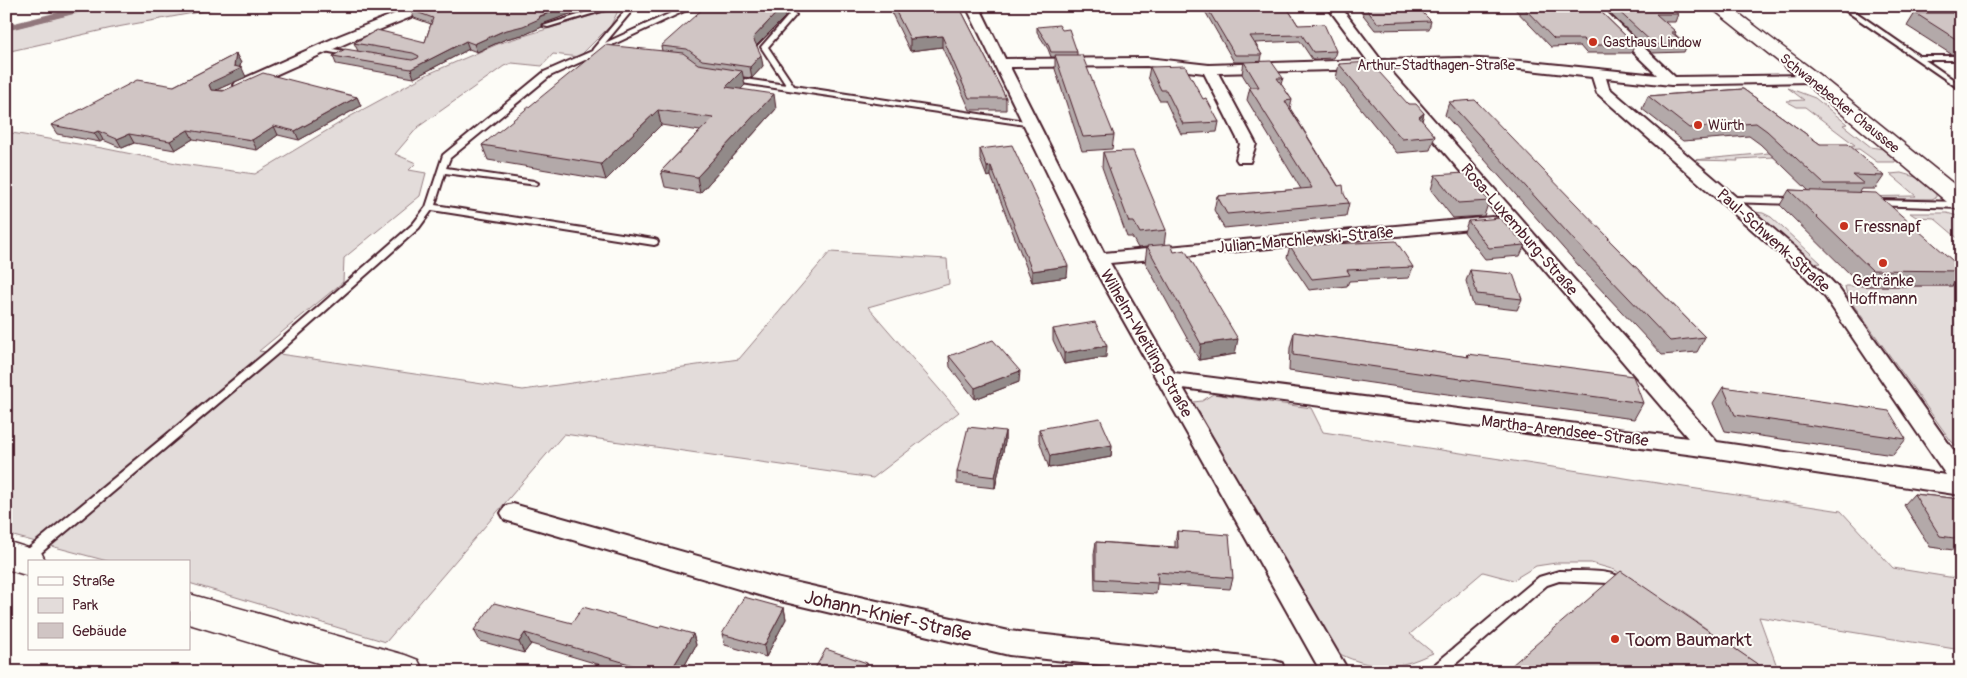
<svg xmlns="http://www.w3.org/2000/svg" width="1967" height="678" font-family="Pangolin,sans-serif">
<rect width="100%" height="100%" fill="#fdfcf7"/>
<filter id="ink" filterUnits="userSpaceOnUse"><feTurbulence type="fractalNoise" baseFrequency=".02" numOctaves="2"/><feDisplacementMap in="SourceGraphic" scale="10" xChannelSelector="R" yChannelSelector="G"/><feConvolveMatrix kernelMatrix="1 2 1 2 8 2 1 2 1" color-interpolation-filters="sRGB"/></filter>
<g filter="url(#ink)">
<path fill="#e3dcda" stroke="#967e82" d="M102,6H231L112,28L6,52V30Z
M618,11L611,25L579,57L553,54L542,66L512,63L504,66L418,127L395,154L416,163L409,170L426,173L420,196L344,258L343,282L259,351L523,390L739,359L830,252L947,259L949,284L868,307L959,412L873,478L564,434L386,642L189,583V562H111L6,534V132L102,148L181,164L255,174L351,116L428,74L500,43L604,12Z
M1788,88L1815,98L1847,124L1843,125L1871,147L1883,149L1896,159L1895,162H1877L1859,149L1830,151L1840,157H1774L1737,159L1738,161L1694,160L1855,145L1805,107H1797L1786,101L1804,100Z
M1901,173L1919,178L1936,192V197L1932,199L1774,198L1916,196L1890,174Z
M1754,212L1763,213L1771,217L1821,263L1815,264Z
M1910,213H1947L1961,217V241L1934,218L1916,217Z
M1845,286H1961V450L1951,441L1847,296Z
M1213,394L1311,408L1323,432L1841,511L1893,568L1961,579V650L1759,617L1779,672H1768L1677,608L1665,603L1635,585L1615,570L1591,563H1556L1536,566L1513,580L1483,572L1410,634L1433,653C1423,657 1413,662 1403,664C1377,670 1352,661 1330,649L1193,402L1202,401Z"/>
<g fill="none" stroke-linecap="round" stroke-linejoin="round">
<path stroke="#91777b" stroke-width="5.5" d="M6,28L94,6"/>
<defs>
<path id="service" d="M607,6H618L548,27L543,26Z
M629,6H636L605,43L686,6H695L597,52L611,54V56L593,55L585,60L550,76L450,158L446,168L534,181L538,183L537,185L445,173L435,205L654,239L657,240L658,242L657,244L654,245L432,210L419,228L276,355L30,562L26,563L22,562L20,558L22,554L268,351L413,224L426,207L443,155L544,72L592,51L593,49Z
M767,6L788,7L796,15L768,47L794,86L1032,122L1036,124L1032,126L728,81L727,79L731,77L786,85L761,47L789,15L784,10Z
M1839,6H1847L1919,56H1961V60H1925L1961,85V90Z
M321,47L351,52L354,54L351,56L319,50L318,49Z
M1730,197L1795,198L1799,201L1795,204L1727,202L1726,200Z
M1874,200L1961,202V208L1871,205L1870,203Z
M1559,571C1577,572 1621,567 1630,586L1628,590L1624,591L1609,583L1559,581L1547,585L1446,672H1424L1426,668L1434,665L1539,577Z"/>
<path id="minor" d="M414,6H432L431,9L349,42L246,88H236L234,85L236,82L339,36Z
M966,6H979L1005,59L1147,58L1209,65L1367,60L1327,6H1340L1381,60L1459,58L1520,61L1657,75L1586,6H1600L1675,77L1816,75L1818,78L1816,81L1811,82L1671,85L1606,78L1609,88L1820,269L1839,289L1961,461V495L1710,457L1183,388L1349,672H1321L1089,259ZM1147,66L1204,73L1240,144L1236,159L1238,162H1250L1256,144L1218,73L1373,69L1688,438L1174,373L1110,263L1492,227L1498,226L1501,222L1498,218L1492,217L1104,253L1010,67ZM1459,66L1520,69L1592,77L1597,93L1806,277L1825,297L1946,475L1717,442L1388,68Z
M513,504L776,578L1009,631L1272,660L1282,663L1285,672H1162L1009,655L776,600L505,520L501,513L505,506Z"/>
<path id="secondary" d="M1709,6H1729L1818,74L1961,190V209L1953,207L1804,82Z
M6,541L41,552L46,562H29V576L6,569Z
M189,594L405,655L418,660L424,672H348L189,624Z"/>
</defs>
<use href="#service" stroke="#4a1f2b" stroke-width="4"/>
<use href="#minor" stroke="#4a1f2b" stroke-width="4"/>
<use href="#secondary" stroke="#4a1f2b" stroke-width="3"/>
<use href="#service" fill="#fdfcf7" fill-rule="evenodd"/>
<use href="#minor" fill="#fdfcf7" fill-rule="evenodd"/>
<use href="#secondary" fill="#fdfcf7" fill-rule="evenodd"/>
</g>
<path fill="#b3a9a9" stroke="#4a1f2b" d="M380,6H409L395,12Z
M892,6H959L1006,98V110H970L942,47L910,51L892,14Z
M1202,6H1286L1298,25L1336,51L1334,58L1312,59L1300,41L1255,43L1262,55L1261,61L1283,78L1281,84L1292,100L1290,108L1349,203L1346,216L1224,228L1214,210L1217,196L1301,189L1247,100L1250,87L1242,74L1244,62H1234Z
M1356,6H1416L1431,21L1429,29L1375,30Z
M1512,6H1595L1635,45L1631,53H1586L1580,46L1551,47Z
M1602,6H1669L1678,14L1675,22H1664L1676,32L1675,34L1687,45L1684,52L1652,53Z
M411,10H581L542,24V27L526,34L506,39L477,52L469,49L414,78L336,64L333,56L358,51L354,43L425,42L431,24L414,18Z
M1915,13H1961V55L1951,54L1907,26Z
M785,17L757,46L763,66L752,78L743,77L745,85L741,89L776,109L700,193L665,187L661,171L700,131L661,125L606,180L488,160L482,145L662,51L661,46Z
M1037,27L1077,52V55L1114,135L1112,149L1082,151L1055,69V57H1051L1048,49L1037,32Z
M236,54L241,63L240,67L246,77L216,90L357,97L361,106L299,140L278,135L257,150L193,139L175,150L134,143L122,148L103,140L100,142L57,134L51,125L174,86Z
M1339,64L1408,104L1424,113L1422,121L1435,136L1430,150L1397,153L1336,78Z
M1150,67L1203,99L1219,122L1217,132L1181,134L1165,100H1159L1148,77Z
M1743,89L1820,144L1884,176L1875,189H1861L1859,192L1961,268V274L1952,286H1862L1780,205L1789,190L1809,191L1760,144L1749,136L1683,141L1642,109L1648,96Z
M1449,102L1609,238V240L1705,337L1697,352L1662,355L1579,266L1445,115Z
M980,149L1067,277L1032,282L991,176L987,177L980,159Z
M1103,152L1166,230L1164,245L1174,252L1235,354L1199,360L1145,262L1147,247L1138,248L1132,237H1127L1102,167Z
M1435,175L1489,201L1484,216L1453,218L1431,190Z
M1468,221L1525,245L1520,256L1485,259L1464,232Z
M1290,246L1413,267L1409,278L1349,281L1347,286L1309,290L1287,257Z
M1470,270L1522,299L1517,310L1473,305L1466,281Z
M1053,329L1106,357L1064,364L1053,340Z
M1294,332L1467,357L1468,354L1643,403L1634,419L1440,393L1289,371L1290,348Z
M949,356L1019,382L975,399L950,367Z
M1723,387L1906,439L1893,455L1725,431L1713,403Z
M1039,429L1112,445L1111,457L1049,468L1039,440Z
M1005,431V442L995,488L957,484V472Z
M1914,494L1961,499V551L1930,547L1904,505Z
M1177,531L1233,578L1230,589L1157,584L1156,594L1095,590L1094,554L1096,542L1175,547V542Z
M784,608L786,619L766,657L725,645L722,634Z
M572,623L659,628L693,634L696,645L681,672H624L531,644L524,653L480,641L474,630Z"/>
<path fill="#928a89" stroke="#4a1f2b" d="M393,6H409L395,12Z
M567,6H580L581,10L542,24V27L526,34L506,39L477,52L474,44L503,31Z
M783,6L785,17L754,48L753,38Z
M942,36V47L910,51V39Z
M466,41L469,49L414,78L411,69Z
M236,54L241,63L239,69L242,68L246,77L216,90L215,99L209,85L212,82L234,66Z
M761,55L763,66L752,78L750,67Z
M742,71L745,85L729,102L726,87Z
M774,94L776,109L700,193L697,177Z
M357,97L361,106L299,140L295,131Z
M658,110L661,125L606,180L601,164Z
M1424,113L1420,127L1419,117Z
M274,126L278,135L257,150L252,140Z
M188,130L193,139L175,150L170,141Z
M98,131L103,140L100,142L94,133Z
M129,134L134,143L122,148L117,139Z
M991,166V176L987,177V167Z
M1068,266L1067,277L1032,282V271Z
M1238,339L1235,354L1199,360L1201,344Z
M1107,346L1106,357L1064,364V353Z
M1020,371L1019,382L975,399V388Z
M1005,431V442L995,488V477Z
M1112,445L1111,457L1049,468L1050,456Z
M784,608L786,619L766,657L764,646Z
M525,633L531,644L524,653L519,642Z
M693,634L696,645L681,672H670Z
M867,663L869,672H863Z"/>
<path fill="#d0c5c4" stroke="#4a1f2b" d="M420,6H567L540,16L539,19L523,26L503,31L474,44L466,41L411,69L333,56L345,49L412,60L418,58L419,56L413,53L354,43L377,30L425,42L433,18L411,10Z
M706,6H728L752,9L755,6H783L753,38L761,55L750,67L702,60L687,49L661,46Z
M893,6H959L1006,98H969L942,36L910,39Z
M1206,6H1286L1298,25L1324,24L1336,51L1313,52L1302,35L1250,36L1262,55H1235Z
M1364,6H1416L1431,21L1377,23Z
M1522,6H1595L1635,45H1589L1583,39H1554Z
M1613,6H1669L1678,14H1656L1676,32H1671L1687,45H1655Z
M1915,13H1961V41H1959Z
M1059,25L1062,30L1069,29L1077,52H1051L1048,44L1037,27Z
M605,45L683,53L698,64L742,71L726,87L774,94L697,177L661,171L713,118L658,110L601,164L482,145Z
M236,54L234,66L242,68L212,82L209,85L211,90L223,91L263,73L357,97L295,131L274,126L252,140L188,130L170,141L129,134L117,139L98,131L94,133L51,125L137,80L174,86Z
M1055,55H1082L1114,135L1083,137Z
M1271,61L1283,78H1277L1292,100L1285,101L1338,186L1343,185L1344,194L1349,203L1227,214L1217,196L1312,188L1249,87H1259L1244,62Z
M1370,62L1408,104H1416L1424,113L1419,117L1435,136L1402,139L1339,64Z
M1185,66L1203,99L1206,98L1219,122L1183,124L1166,90H1161L1150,67Z
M1743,89L1820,144H1848L1884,176L1853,175L1864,184H1824L1767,131L1756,123L1689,128L1648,96Z
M1475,100L1609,238L1608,239L1705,337L1670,341L1585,252L1449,102Z
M1012,145L1068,266L1032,271L991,166L987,167L980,149Z
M1133,151L1166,230L1140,233L1134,222H1129L1103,152Z
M1464,173L1489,201L1458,203L1435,175Z
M1789,190L1876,193L1961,268V271L1872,270Z
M1500,218L1525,245L1489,248L1468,221Z
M1396,241L1413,267L1347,270L1350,275L1312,279L1290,246Z
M1171,244L1174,252L1185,250L1238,339L1201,344L1147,246Z
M1470,270L1513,274L1522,299L1477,294Z
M1095,322L1107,346L1064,353L1053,329Z
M1294,332L1469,357L1468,354L1633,376L1643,403L1446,377L1293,355Z
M993,340L1020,371L975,388L949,356Z
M1723,387L1889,411L1906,439L1735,415Z
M1100,418L1112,445L1050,456L1039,429Z
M968,427L1005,431L995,477L957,472Z
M1914,494L1961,499V539L1940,536Z
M1177,531L1229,535L1233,578L1157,572L1158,583L1096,579V542L1178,548Z
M1621,571L1769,672H1504Z
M744,597L784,608L764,646L722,634Z
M494,603L572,623L583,607L659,628L661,625L693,634L670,672H656L525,633L519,642L474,630Z
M826,649L867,663L863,672H813Z"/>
</g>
<g fill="#c8321e" stroke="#fdfcf7" stroke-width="2">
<circle cx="1593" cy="42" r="5"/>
<circle cx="1698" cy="125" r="5"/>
<circle cx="1844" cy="226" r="5"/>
<circle cx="1883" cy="263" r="5"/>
<circle cx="1615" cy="639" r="5"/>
</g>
<g text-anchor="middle" stroke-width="4" stroke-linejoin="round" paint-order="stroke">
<g font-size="14" fill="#4a1f2b" stroke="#fdfcf7" text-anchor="start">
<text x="1603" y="47">Gasthaus Lindow</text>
<text x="1708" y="130">Würth</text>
</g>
<g font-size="14" fill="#4a1f2b" stroke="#fdfcf7">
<text x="1436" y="70">Arthur-Stadthagen-Straße</text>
<text transform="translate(1840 103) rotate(39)" y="5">Schwanebecker Chaussee</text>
</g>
<g font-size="16" fill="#4a1f2b" stroke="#fdfcf7" text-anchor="start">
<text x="1854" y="232">Fressnapf</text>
<text x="1883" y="286" text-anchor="middle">Getränke<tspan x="1883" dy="18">Hoffmann</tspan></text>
</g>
<g font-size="16" fill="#4a1f2b" stroke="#fdfcf7">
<text transform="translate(1520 229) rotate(49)" y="6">Rosa-Luxemburg-Straße</text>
<text transform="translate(1305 239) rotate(-5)" y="6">Julian-Marchlewski-Straße</text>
<text transform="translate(1774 240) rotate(42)" y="6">Paul-Schwenk-Straße</text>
<text transform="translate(1147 343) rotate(60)" y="6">Wilhelm-Weitling-Straße</text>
<text transform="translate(1565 430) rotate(7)" y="6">Martha-Arendsee-Straße</text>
</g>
<g font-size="19" fill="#4a1f2b" stroke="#fdfcf7">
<text transform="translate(888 615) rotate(13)" y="7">Johann-Knief-Straße</text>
</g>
<g font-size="19" fill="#4a1f2b" stroke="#fdfcf7" text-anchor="start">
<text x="1625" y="646">Toom Baumarkt</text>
</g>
</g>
<rect width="1967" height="678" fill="none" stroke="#fdfcf7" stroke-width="25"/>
<rect x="12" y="12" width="1942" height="653" fill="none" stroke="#4a1f2b" stroke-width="2" filter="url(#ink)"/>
<rect x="28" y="560" width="162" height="90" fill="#fdfcf7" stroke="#b5a4a5"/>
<rect x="38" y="577" width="25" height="8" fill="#fdfcf7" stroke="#b5a4a5"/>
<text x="72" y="586" font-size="15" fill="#4a1f2b">Straße</text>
<rect x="38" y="598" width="25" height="15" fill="#e3dcda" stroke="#b5a4a5"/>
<text x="72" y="610" font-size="15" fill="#4a1f2b">Park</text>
<rect x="38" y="623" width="25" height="15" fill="#d0c5c4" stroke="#b5a4a5"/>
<text x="72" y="636" font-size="15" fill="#4a1f2b">Gebäude</text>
</svg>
